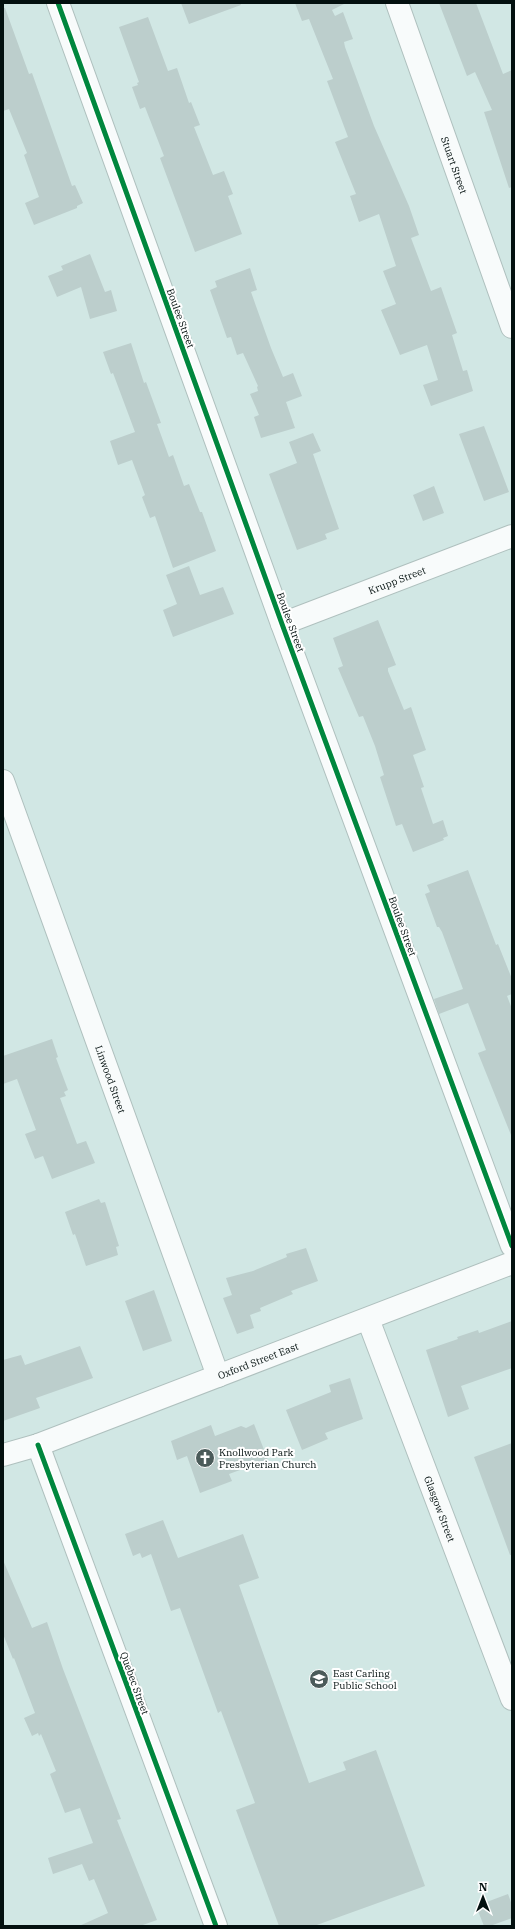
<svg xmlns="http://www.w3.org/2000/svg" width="515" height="1929" font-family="'IBM Plex Serif',serif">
<rect width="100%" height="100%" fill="#d1e7e4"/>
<path fill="#bccecc" d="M181,3H240L241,5L189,24Z
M295,3H346L332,10L335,16L343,12L353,39L344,42L345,47L374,126L409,206L419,235L411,238L431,291L441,287L457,333L452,335L463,371L467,370L473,391L431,406L423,385L438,380L427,345L400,355L381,310L396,304L383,271L396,266L379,214L359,222L350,196L356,194L335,142L348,137L327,81L333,79L309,19L302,21Z
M439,3H476L503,74L512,70V187L509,188L484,112L492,110L475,72L467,76Z
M3,8H5L29,74L32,73L72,186L75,185L83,203L77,206V208L34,225L25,203L39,197L24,155L27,153L9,109L3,111Z
M148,17L168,71L177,68L189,103L191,102L200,125L194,127L213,175L224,171L233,194L228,196L242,234L195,252L160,158L164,156L145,107L140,109L132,87L138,85L137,83L139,82L119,27Z
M90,254L105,292L111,290L117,311L90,319L81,287L57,297L48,276L63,270L61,266Z
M250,268L257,290L251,292L271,348L283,377L293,373L302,396L286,402L295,428L261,438L254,417L259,415L250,394L258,391L257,387L258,386L243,353L237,355L231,337L227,338L210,290L217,287L215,281Z
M131,343L144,383L146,382L161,423L157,424L169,457L173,455L184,486L189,484L200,512H202L216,551L173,568L155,516L150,518L142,497L145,495L132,460L118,465L110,441L135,432L113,373L111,374L103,352Z
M484,426L509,492L484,501L459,434Z
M313,433L321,451L313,454L339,529L325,534L327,539L297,550L269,474L297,463L289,442Z
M434,486L444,513L423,521L413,495Z
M189,566L200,595L223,587L234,614L173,637L163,610L177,604L166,575Z
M378,620L396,665L388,668V671L404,710L411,707L426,750L413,755L424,787L421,788L433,824L443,820L448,836L443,838L444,840L413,852L402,824L396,826L380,777L384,775L375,746L363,716L359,717L338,668L343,666L333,638Z
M468,870L496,945L498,944L512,979V994L507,996L512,1009V1135H511L478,1053L486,1050L468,1003L439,1014L434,999L463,989L442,932L439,927H437L425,894L430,892L427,885Z
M52,1039L58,1057L56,1058L68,1090L64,1092L66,1096L60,1098L77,1144L86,1141L95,1163L52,1179L43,1156L35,1159L25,1134L36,1130L17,1079L3,1084V1056Z
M99,1199L101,1203L105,1202L119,1246L116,1247L118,1255L86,1266L75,1234L73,1235L65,1212Z
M306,1248L318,1281L291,1291L293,1294L260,1308L261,1311L250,1315L254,1328L237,1334L223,1298L232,1295L226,1278L253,1271L287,1257L286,1254Z
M154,1290L172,1341L143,1351L125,1301Z
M512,1321V1368L461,1386L469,1409L448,1417L426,1350L458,1339L457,1337L478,1330L479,1333Z
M80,1346L93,1378L36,1398L40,1408L3,1421V1360L21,1355L25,1365Z
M350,1378L363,1419L325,1433L328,1439L302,1450L286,1410L331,1392L329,1385Z
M254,1424L268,1460L229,1474L232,1481L200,1493L187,1456L177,1460L171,1441L211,1425L215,1436L241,1426L246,1428Z
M512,1443V1555H510L474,1457Z
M163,1520L178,1558L243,1534L259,1578L239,1585L309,1783L346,1770L343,1762L376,1750L425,1886L314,1926H279L236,1810L255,1803L221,1711L218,1713L180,1608L171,1611L151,1554L142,1558L140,1553L133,1556L125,1534Z
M3,1560L32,1628L47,1622L63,1669L121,1819L117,1820L157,1920L140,1926H79L108,1913L94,1879L89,1881L82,1864L53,1874L48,1858L93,1843L80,1808L65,1813L50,1774L56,1771L41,1734L39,1736L38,1733L32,1736L24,1718L35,1713L14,1658L13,1659L3,1634Z
M508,1894L512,1905V1918L490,1926H484L476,1906Z"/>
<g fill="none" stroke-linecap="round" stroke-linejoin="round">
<defs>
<g id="minor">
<path d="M58,3L282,624L512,1246"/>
<path id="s1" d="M397,3L512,327"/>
<path id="s2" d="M282,624L512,536"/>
<path id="s3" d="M3,781L218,1376"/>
<path id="s4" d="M368,1319L512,1699"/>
<path d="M38,1445L216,1926"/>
</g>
<g id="major">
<path id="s5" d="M3,1455L38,1445L512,1263"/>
</g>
</defs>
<use href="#minor" stroke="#afc0be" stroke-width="24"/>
<use href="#major" stroke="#afc0be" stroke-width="24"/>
<use href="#minor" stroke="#f8fbfb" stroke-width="22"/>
<use href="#major" stroke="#f8fbfb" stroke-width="22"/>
<defs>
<path id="cycleway" d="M58,3L282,624L512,1246
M38,1445L216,1926"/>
</defs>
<use href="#cycleway" stroke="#fff" stroke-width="8"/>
<use href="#cycleway" stroke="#00873e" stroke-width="5"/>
</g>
<defs>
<symbol id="church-disc" viewBox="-11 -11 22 22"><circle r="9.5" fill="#4b5b5a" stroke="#fff"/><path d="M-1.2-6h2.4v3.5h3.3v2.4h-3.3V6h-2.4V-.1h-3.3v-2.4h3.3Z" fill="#fff"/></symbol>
<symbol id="school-disc" viewBox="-11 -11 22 22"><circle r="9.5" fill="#4b5b5a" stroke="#fff"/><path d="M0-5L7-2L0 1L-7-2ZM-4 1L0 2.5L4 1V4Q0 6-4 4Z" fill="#fff"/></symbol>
</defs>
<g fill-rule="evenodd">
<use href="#church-disc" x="194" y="1447" width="22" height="22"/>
<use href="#school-disc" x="308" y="1668" width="22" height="22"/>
</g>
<g text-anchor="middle" stroke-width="4" stroke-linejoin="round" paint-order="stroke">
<g font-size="10" fill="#03100f" stroke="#fff">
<text dy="4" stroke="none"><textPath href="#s1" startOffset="172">Stuart Street</textPath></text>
<text transform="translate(181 318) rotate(70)" y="4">Boulee Street</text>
<text dy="4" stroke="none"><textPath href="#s2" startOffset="123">Krupp Street</textPath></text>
<text transform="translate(291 622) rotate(70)" y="4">Boulee Street</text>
<text transform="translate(403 926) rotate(70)" y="4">Boulee Street</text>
<text dy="4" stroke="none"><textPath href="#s3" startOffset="317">Linwood Street</textPath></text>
<text dy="4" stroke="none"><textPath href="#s5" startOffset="272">Oxford Street East</textPath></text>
<text dy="4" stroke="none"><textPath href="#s4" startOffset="203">Glasgow Street</textPath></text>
<text transform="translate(135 1683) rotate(70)" y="4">Quebec Street</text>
</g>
<g font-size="10" fill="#03100f" stroke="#fff" text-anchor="start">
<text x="219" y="1456">Knollwood Park<tspan x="219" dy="12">Presbyterian Church</tspan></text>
<text x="333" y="1677">East Carling<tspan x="333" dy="12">Public School</tspan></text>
</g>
</g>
<rect width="515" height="1929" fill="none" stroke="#03100f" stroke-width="8"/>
<g transform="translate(483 1897)" stroke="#ffffff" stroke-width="3" paint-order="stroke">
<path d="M0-3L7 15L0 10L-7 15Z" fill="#03100f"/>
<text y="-6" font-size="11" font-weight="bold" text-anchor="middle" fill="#03100f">N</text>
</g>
</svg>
